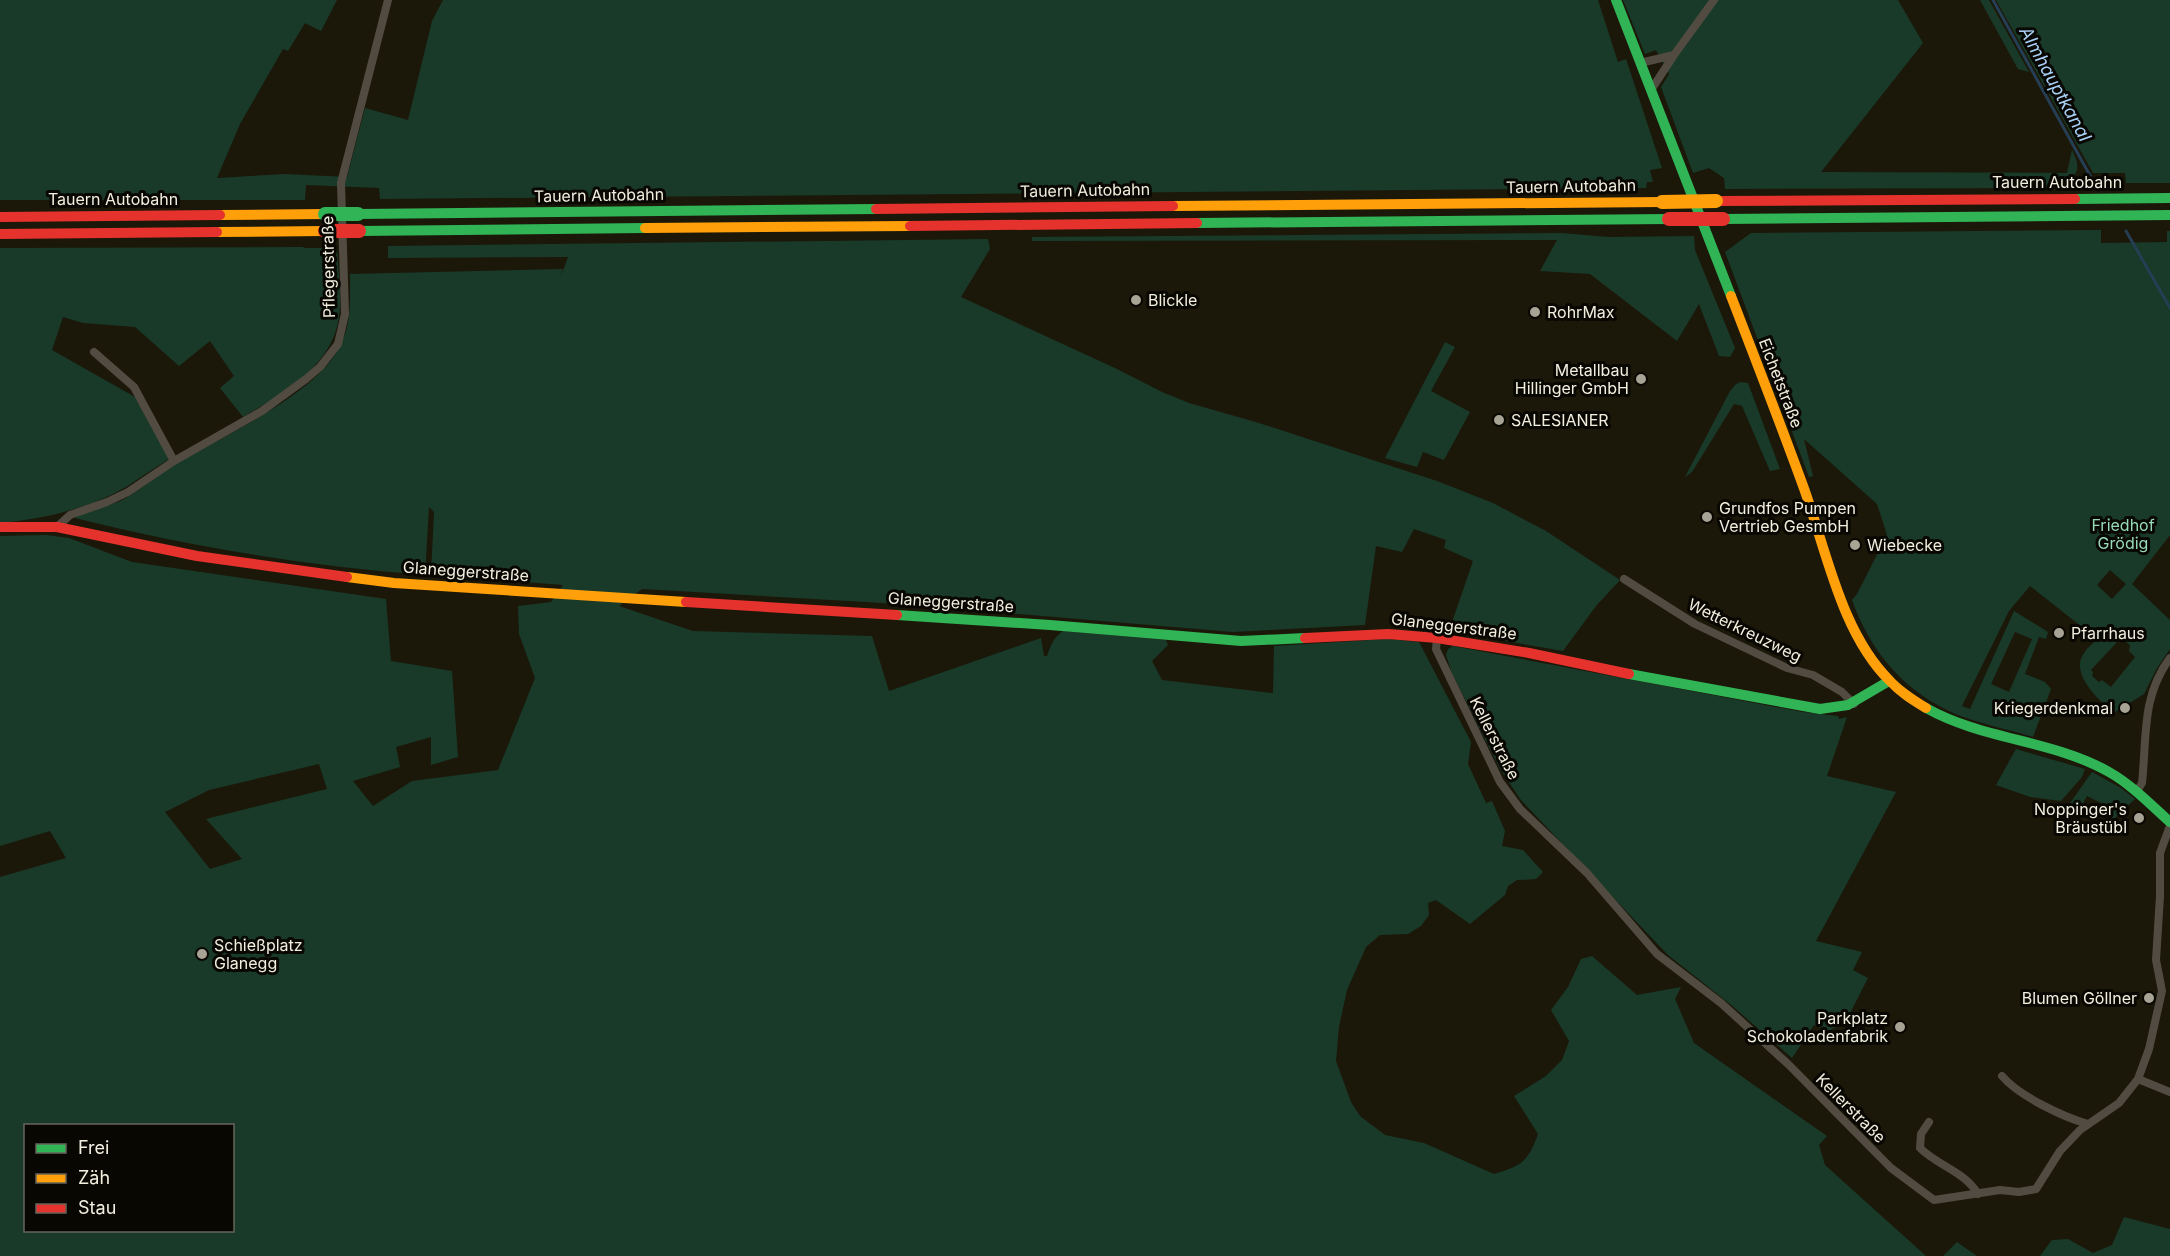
<svg xmlns="http://www.w3.org/2000/svg" width="2170" height="1256" font-family="Inter,sans-serif">
<rect width="100%" height="100%" fill="#1b180a"/>
<path fill="#193a29" fill-rule="evenodd" d="M0,0H337L321,31L305,23L288,51L283,49L240,124L217,178L285,174L347,177L365,108L408,120L432,21L443,0H1598L1618,62L1626,59L1662,168L1650,170L1653,182H1647L1646,188L380,199L379,188L306,185L305,200H0Z
M1623,0H1898L1923,43L1821,172L2067,173L2072,150C2080,166 2079,169 2069,185L2054,188L1725,189L1724,178L1709,168L1693,173L1661,87L1669,74L1656,50L1645,54Z
M1980,0H1989L2029,72L2018,69Z
M1996,0H2170V183H2126L2125,173H2093Z
M2101,230V243L2167,242V231H2170V535L2132,584L2170,620V649L2157,668L2144,694L2115,712C2101,704 2074,677 2081,659C2085,648 2095,642 2103,634L2098,630L2092,635L2030,586L2009,611L1962,706L1970,709L2014,611L2048,632L2046,639L2039,637L2025,674L2045,682L2051,689L2033,737C2008,729 1971,722 1949,711C1900,687 1870,650 1852,600L1857,594L1887,535L1877,504L1804,439L1813,476L1809,477L1725,252L1751,233ZM2110,570L2126,584L2112,599L2097,585ZM2015,632L2032,639L2009,692L1991,684ZM2118,641H2125L2130,645L2129,651L2135,657L2111,687L2102,680L2099,682L2092,676L2093,672L2091,670Z
M1562,233L1609,237L1694,236L1695,250L1735,348L1730,357L1719,356L1699,304L1677,341L1590,274L1540,271L1557,240L1032,241V237Z
M988,239L990,249L961,297L1117,369L1162,392L1189,403L1259,423L1437,481L1493,503L1546,531L1620,580L1596,606L1563,651L1449,631L1473,561L1444,548L1446,540L1414,529L1402,552L1376,546L1365,625L1233,632L900,604L642,589L619,606L693,631L872,636L889,691L1041,638L1044,656H1047C1051,645 1053,638 1063,631L1166,640L1168,645L1152,661L1162,680L1273,693L1274,646L1387,639L1419,642L1471,742L1468,764L1486,803L1492,801L1505,831L1502,846L1523,850L1543,872L1536,879L1517,880L1508,886L1505,895L1470,924L1436,900L1428,903L1429,915L1421,926L1408,934L1380,935L1366,947L1347,990L1339,1027L1336,1061L1351,1102L1360,1116L1385,1135L1424,1143L1494,1174C1522,1165 1528,1162 1538,1134L1514,1096L1546,1076L1562,1060L1569,1041L1551,1010L1568,987L1581,959L1592,956L1637,995L1681,987L1675,999L1694,1043L1827,1136L1819,1145L1825,1165L1926,1256H0V877L66,858L50,831L0,846V536L46,535L69,538L132,562L386,599L391,661L452,671L458,757L431,765V737L396,747L400,767L353,781L373,806L412,781L498,770L535,678L519,634L518,606L551,602L563,585L431,575L434,512L429,507L425,575C308,566 190,547 75,518C86,510 112,506 126,498C144,487 161,473 179,462C225,435 317,394 340,346C352,323 350,299 350,274L563,269L560,279L568,257L388,258V246ZM319,764L327,789L206,819L242,859L210,869L165,812L209,790ZM26,1126H232V1230H26Z
M303,247L304,248H337C338,270 342,295 339,317C332,367 282,394 243,417L220,388L234,376L210,341L179,366L135,327L83,323L63,317L52,350L135,397L169,459C154,468 140,478 126,487C88,509 43,519 0,523V248Z
M1445,342L1455,347L1431,391L1470,412L1444,460L1423,452L1417,467L1385,458Z
M1741,382L1748,383L1780,469L1770,471L1742,406L1734,404L1692,472L1685,477L1730,391L1736,384Z
M1453,646L1803,712L1838,716L1839,719L1847,717L1827,776L1896,792L1816,941L1862,952L1853,970L1868,978L1845,1023L1828,1031L1814,1025L1792,1058L1730,1004L1668,955L1521,800L1500,769L1452,673L1446,655L1448,649Z
M2016,749L2085,769L2082,777L2061,801L2030,797L1996,785Z
M2092,772L2121,788L2135,799L2114,819L2106,815L2109,807L2087,796L2080,809L2075,811L2068,806Z
M2124,1217L2170,1229V1256H2040L2052,1240L2068,1239L2093,1253L2112,1245Z
M1957,1242L1977,1256H1943Z"/>
<g fill="none" stroke-linecap="round" stroke-linejoin="round">
<path stroke="#253e54" stroke-width="3" d="M1993,0L2093,181
M2126,231L2170,308"/>
<path stroke="#524b41" stroke-width="8" d="M1640,63L1674,55L1714,0
M1651,90L1674,55
M94,352L134,387L174,461
M57,527L70,515L107,502L128,492L174,461L262,411L306,379L320,367L338,344L345,314L341,183L388,0
M1624,579L1695,624L1787,668L1813,675L1842,692L1854,704
M1437,638L1436,649L1500,782L1520,809L1587,873L1657,954L1721,1003L1788,1064L1891,1168L1934,1200L2000,1190L2019,1192L2036,1189L2060,1151L2080,1130L2119,1103L2138,1079L2149,1049L2162,991L2156,960L2160,896V853L2170,826
M2137,791L2142,783C2147,738 2141,697 2170,658
M2002,1076C2019,1096 2063,1117 2088,1124
M2138,1079L2170,1092
M1929,1122L1921,1134L1920,1148C1938,1166 1964,1171 1978,1194"/>
<path stroke="#30b455" stroke-width="10" d="M1616,0L1731,296
M2075,199L2170,198
M358,214L876,209
M1723,219L2170,215
M1197,223L1669,219
M359,231L645,228
M897,615L1050,625L1241,641L1305,638
M1629,674L1820,709L1848,705L1889,681
M1926,708C1983,740 2053,740 2109,772C2132,785 2151,805 2170,822"/>
<path stroke="#ff9f0a" stroke-width="10" d="M1173,206L1662,202
M220,215L325,214
M645,228L910,226
M217,232L325,231
M1731,296C1755,358 1779,420 1802,483C1826,547 1840,632 1890,681C1900,692 1913,700 1926,708
M347,577L394,583L686,602"/>
<path stroke="#e5322d" stroke-width="10" d="M1716,201L2075,199
M876,209L1173,206
M0,217L220,215
M910,226L1197,223
M0,234L217,232
M0,527H57L197,556L347,577
M686,602L897,615
M1305,638L1388,634L1437,638L1529,653L1629,674"/>
<path stroke="#30b455" stroke-width="14" d="M325,214H358"/>
<path stroke="#ff9f0a" stroke-width="14" d="M1662,202L1716,201"/>
<path stroke="#e5322d" stroke-width="14" d="M1669,219H1723
M325,231H359"/>
</g>
<g fill="#a7a495" stroke="#090701" stroke-width="2">
<circle cx="1136" cy="300" r="6"/>
<circle cx="1535" cy="312" r="6"/>
<circle cx="1641" cy="379" r="6"/>
<circle cx="1499" cy="420" r="6"/>
<circle cx="1707" cy="517" r="6"/>
<circle cx="1855" cy="545" r="6"/>
<circle cx="2059" cy="633" r="6"/>
<circle cx="2125" cy="708" r="6"/>
<circle cx="2139" cy="818" r="6"/>
<circle cx="202" cy="954" r="6"/>
<circle cx="2149" cy="998" r="6"/>
<circle cx="1900" cy="1027" r="6"/>
</g>
<g text-anchor="middle" stroke-width="6" stroke-linejoin="round" paint-order="stroke">
<g font-size="16" fill="#f2efe0" stroke="#090701">
<text x="2057" y="188">Tauern Autobahn</text>
<text transform="translate(1571 186) rotate(-1)" y="6">Tauern Autobahn</text>
<text transform="translate(1085 190) rotate(-1)" y="6">Tauern Autobahn</text>
<text transform="translate(599 195) rotate(-1)" y="6">Tauern Autobahn</text>
<text x="113" y="205">Tauern Autobahn</text>
<text transform="translate(328 267) rotate(-91)" y="6">Pflegerstraße</text>
<text transform="translate(1781 383) rotate(69)" y="6">Eichetstraße</text>
<text transform="translate(466 571) rotate(4)" y="6">Glaneggerstraße</text>
<text transform="translate(951 602) rotate(4)" y="6">Glaneggerstraße</text>
<text transform="translate(1454 626) rotate(7)" y="6">Glaneggerstraße</text>
<text transform="translate(1745 630) rotate(26)" y="6">Wetterkreuzweg</text>
<text transform="translate(1495 738) rotate(63)" y="6">Kellerstraße</text>
<text transform="translate(1851 1108) rotate(45)" y="6">Kellerstraße</text>
</g>
<g font-size="16" fill="#f2efe0" stroke="#090701" text-anchor="start">
<text x="1148" y="306">Blickle</text>
<text x="1547" y="318">RohrMax</text>
<text x="1629" y="376" text-anchor="end">Metallbau<tspan x="1629" dy="18">Hillinger GmbH</tspan></text>
<text x="1511" y="426">SALESIANER</text>
<text x="1719" y="514">Grundfos Pumpen<tspan x="1719" dy="18">Vertrieb GesmbH</tspan></text>
<text x="1867" y="551">Wiebecke</text>
<text x="2071" y="639">Pfarrhaus</text>
<text x="2113" y="714" text-anchor="end">Kriegerdenkmal</text>
<text x="2127" y="815" text-anchor="end">Noppinger's<tspan x="2127" dy="18">Bräustübl</tspan></text>
<text x="214" y="951">Schießplatz<tspan x="214" dy="18">Glanegg</tspan></text>
<text x="2137" y="1004" text-anchor="end">Blumen Göllner</text>
<text x="1888" y="1024" text-anchor="end">Parkplatz<tspan x="1888" dy="18">Schokoladenfabrik</tspan></text>
</g>
<g font-size="16" fill="#96dab7" stroke="#090701">
<text x="2123" y="531">Friedhof<tspan x="2123" dy="18">Grödig</tspan></text>
</g>
<g font-size="18" font-style="italic" fill="#a8d0f6" stroke="#090701">
<text transform="translate(2055 84) rotate(61)" y="6">Almhauptkanal</text>
</g>
</g>
<rect x="24" y="1124" width="210" height="108" fill="#090701" stroke="#66645a" stroke-width="1.5"/>
<rect x="36" y="1144" width="30" height="9" fill="#30b455" stroke="#66645a" stroke-width="1.5"/>
<text x="78" y="1154" font-size="18" fill="#f2efe0">Frei</text>
<rect x="36" y="1174" width="30" height="9" fill="#ff9f0a" stroke="#66645a" stroke-width="1.5"/>
<text x="78" y="1184" font-size="18" fill="#f2efe0">Zäh</text>
<rect x="36" y="1204" width="30" height="9" fill="#e5322d" stroke="#66645a" stroke-width="1.5"/>
<text x="78" y="1214" font-size="18" fill="#f2efe0">Stau</text>
</svg>
